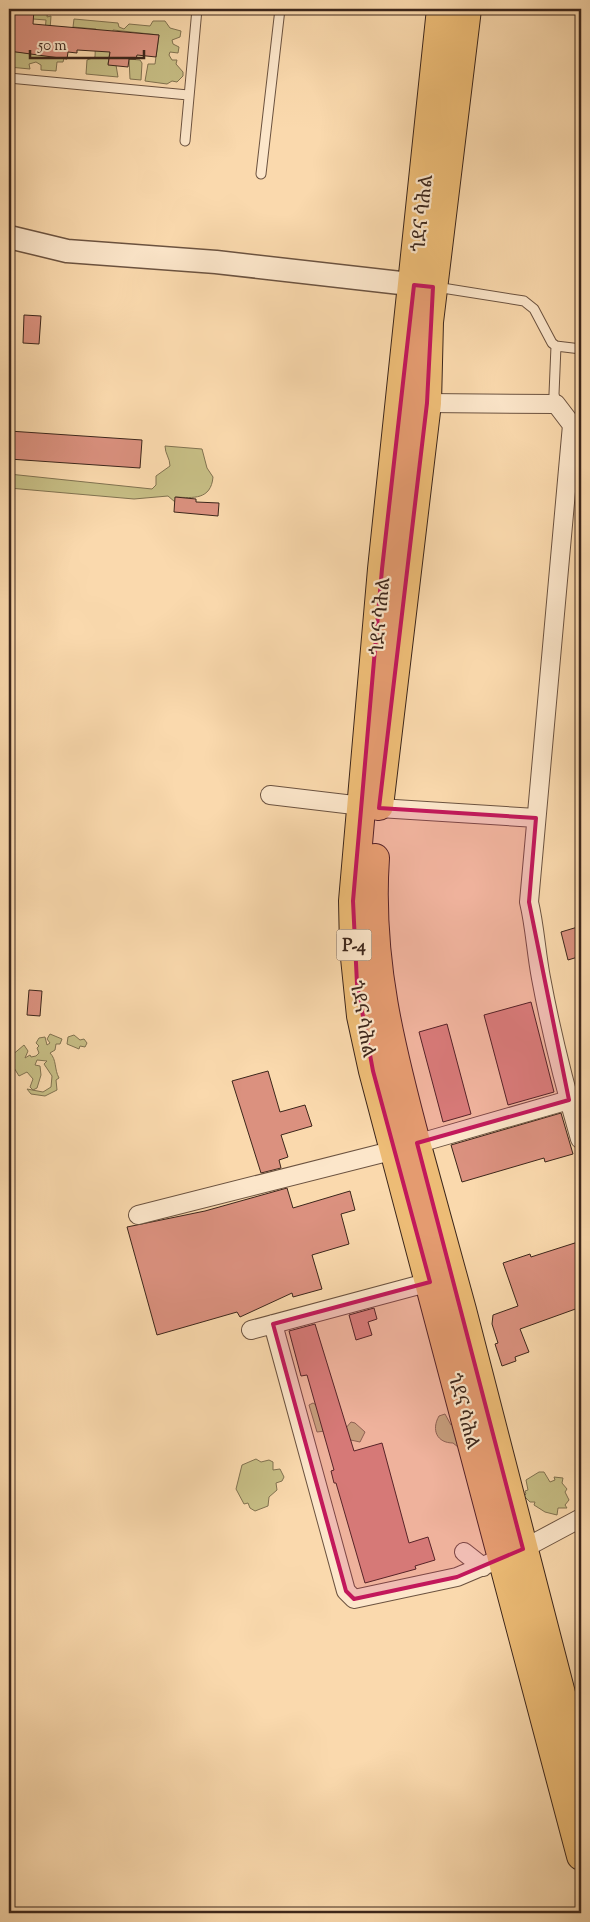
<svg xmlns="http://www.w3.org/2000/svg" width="590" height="1922" font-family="'Sorts Mill Goudy','Noto Serif Ethiopic',serif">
<rect width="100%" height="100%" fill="#fad9ad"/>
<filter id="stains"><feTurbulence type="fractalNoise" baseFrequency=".004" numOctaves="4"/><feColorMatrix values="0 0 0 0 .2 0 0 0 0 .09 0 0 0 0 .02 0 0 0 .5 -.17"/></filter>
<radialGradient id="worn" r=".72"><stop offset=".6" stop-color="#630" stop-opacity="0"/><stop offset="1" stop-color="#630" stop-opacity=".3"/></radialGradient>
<path fill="#c6bd84" stroke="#817250" d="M34,9H48L47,17L51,16L48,57L64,58L63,62H57L56,71L41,70V65L36,62L29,64L30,69L9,67V51L27,53L45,32L46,20L33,19Z
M74,19L118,23L119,27L124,29L129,24L150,26L153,21H165L170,28L181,31L180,37L172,40L173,44L179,47L178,53L170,52L169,55L172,60H177L176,64L183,72V76L177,82L172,81L167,84L145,81L148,64H155L159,35L113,30L108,64L116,65L118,77L86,74L87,60L95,57L96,29L73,27Z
M129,59L140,60L142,63L141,80L130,79Z
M165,446L202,449L207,468L213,477C211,500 193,498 176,497L175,502L168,496L134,499L9,488V474L152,489L156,485V476L170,466C170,458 165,454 165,446Z
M50,1034L62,1039L60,1044H56L55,1050L50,1053C57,1060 54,1069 59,1078L56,1080L57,1090L45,1096L31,1094L27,1089L43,1092L51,1087L52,1076L44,1064L47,1061L37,1060L35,1065L40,1066L41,1075L37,1088L33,1090L30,1087L33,1079L27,1072L19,1076L11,1063V1056L24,1045L28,1051L25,1058L30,1055L31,1057L36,1056L39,1053L37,1048L39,1046L36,1043L39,1038L45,1037L47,1045L50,1043L47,1039Z
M74,1035L80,1040L84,1039L87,1043L85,1047L80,1046L79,1049L67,1044L68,1037Z
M313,1403L318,1406L325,1431L317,1432L309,1405Z
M445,1414L451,1425L453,1423L460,1446L458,1447L453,1443C437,1443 431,1430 439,1416Z
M351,1422L355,1423L365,1432L360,1442L346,1439L345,1429Z
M256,1459L261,1462L269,1460L273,1462V1470L280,1469L284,1477L282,1481L276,1483L277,1490L269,1497L268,1506L255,1511L250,1508L248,1503L244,1504L236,1489L242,1465Z
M539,1472H544L550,1482L555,1480L554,1477L563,1478L562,1483L567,1489L565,1492L569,1500L565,1505L567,1508H558L557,1515L545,1512L534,1505L535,1502H530L524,1496L526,1494L525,1491L528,1490L526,1480Z"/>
<path fill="#db917f" stroke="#3c261b" d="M9,9H34L33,24L159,35L156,57L137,55L136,59H129L128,67L108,65L110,52L77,50V53L68,52L67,59L9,51Z
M24,315L41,316L39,344L23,343Z
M9,431L142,440L140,468L9,459Z
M175,497L196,499V502L219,503L218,516L174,512Z
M581,926V956L568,960L561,932Z
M29,990L42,991L40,1016L27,1015Z
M531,1002L554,1092L508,1105L484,1015Z
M447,1024L471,1114L443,1122L419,1032Z
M268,1071L280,1112L305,1105L312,1126L281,1135L288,1157L279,1160L281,1168L261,1173L232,1081Z
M561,1113L573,1154L545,1162L544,1158L462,1182L451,1145Z
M287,1188L293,1208L350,1191L355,1210L341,1214L349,1244L312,1255L322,1289L293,1297L292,1293L240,1317L237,1312L157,1335L127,1227L205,1211Z
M581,1241V1307L520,1329L529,1352L515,1357L516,1361L502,1366L495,1344L498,1343L492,1324L493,1315L518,1306L503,1263L530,1254L531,1257Z
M374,1308L377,1319L368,1322L372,1335L356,1340L349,1315Z
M315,1324L354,1451L382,1443L409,1543L428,1537L435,1560L415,1566L416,1569L365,1583L336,1483H334L331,1471L334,1470L307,1375L301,1376L289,1331Z"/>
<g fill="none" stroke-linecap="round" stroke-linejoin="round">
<defs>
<path id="service" d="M9,78L188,95
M185,141L197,9
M261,174L280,9
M436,287L524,301L534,309L552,343L556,346L581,349
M556,404L554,394L556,346"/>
<path id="minor" d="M427,403L556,404L572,425L529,902C535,927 536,952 541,978C551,1032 565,1087 580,1139
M270,795L379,808L536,818
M138,1215L395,1150L569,1100
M273,1324L346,1591L354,1599L457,1577L523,1549L581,1518
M251,1330L430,1282
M464,1552L483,1567"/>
<path id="tertiary" d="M9,237L67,251L216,262L427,286"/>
<path id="trunk" d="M441,9L382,569L353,901L354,948L361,1016L373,1071L581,1856
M379,806L427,403L429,322L467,9
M375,858C368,960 391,1049 417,1146C432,1200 447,1255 462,1310C503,1463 541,1617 581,1771"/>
</defs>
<use href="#service" stroke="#6c5340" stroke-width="11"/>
<use href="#minor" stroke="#6c5340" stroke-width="20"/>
<use href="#tertiary" stroke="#6c5340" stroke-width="25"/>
<use href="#trunk" stroke="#3c261b" stroke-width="30"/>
<use href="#service" stroke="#fce6ca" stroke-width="9"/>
<use href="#minor" stroke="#fce6ca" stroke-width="18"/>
<use href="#tertiary" stroke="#fce6ca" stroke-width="22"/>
<use href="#trunk" stroke="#edbc76" stroke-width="28"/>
</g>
<path fill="#c2185b" fill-opacity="0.2" stroke="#c2185b" stroke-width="4" stroke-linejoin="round" d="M414,285L433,287L427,403L379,808L536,818L529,902L569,1100L417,1143L523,1549L457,1577L354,1599L346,1591L273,1324L430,1282L373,1071L357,984L353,901L382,569Z"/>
<g text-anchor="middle" stroke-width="4.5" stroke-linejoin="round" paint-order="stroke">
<rect fill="#fce6ca" stroke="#766050" stroke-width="1" x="336.5" y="929.5" width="35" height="31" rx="4"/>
<g font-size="18" font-weight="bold" fill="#3c261b">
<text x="354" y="951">P-4</text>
</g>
<g font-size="19" fill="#3c261b" stroke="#fce6ca">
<text transform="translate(421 213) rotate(-84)" y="7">ጎደና ሳሕል</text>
<text transform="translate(379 616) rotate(-85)" y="7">ጎደና ሳሕል</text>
<text transform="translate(364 1019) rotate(80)" y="7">ጎደና ሳሕል</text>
<text transform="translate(465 1411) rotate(75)" y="7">ጎደና ሳሕል</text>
</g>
</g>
<rect width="590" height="1922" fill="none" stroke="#fad9ad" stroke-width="30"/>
<rect x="10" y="10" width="570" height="1902" fill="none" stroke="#3c261b" stroke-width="2.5"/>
<rect x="15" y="15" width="560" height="1892" fill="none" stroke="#3c261b"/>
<path d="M30 50v8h114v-8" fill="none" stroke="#3c261b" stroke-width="2.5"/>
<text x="38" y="50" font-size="15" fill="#3c261b" stroke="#fce6ca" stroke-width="4" paint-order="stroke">50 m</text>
<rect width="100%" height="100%" filter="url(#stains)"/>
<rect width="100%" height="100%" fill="url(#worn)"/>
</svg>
